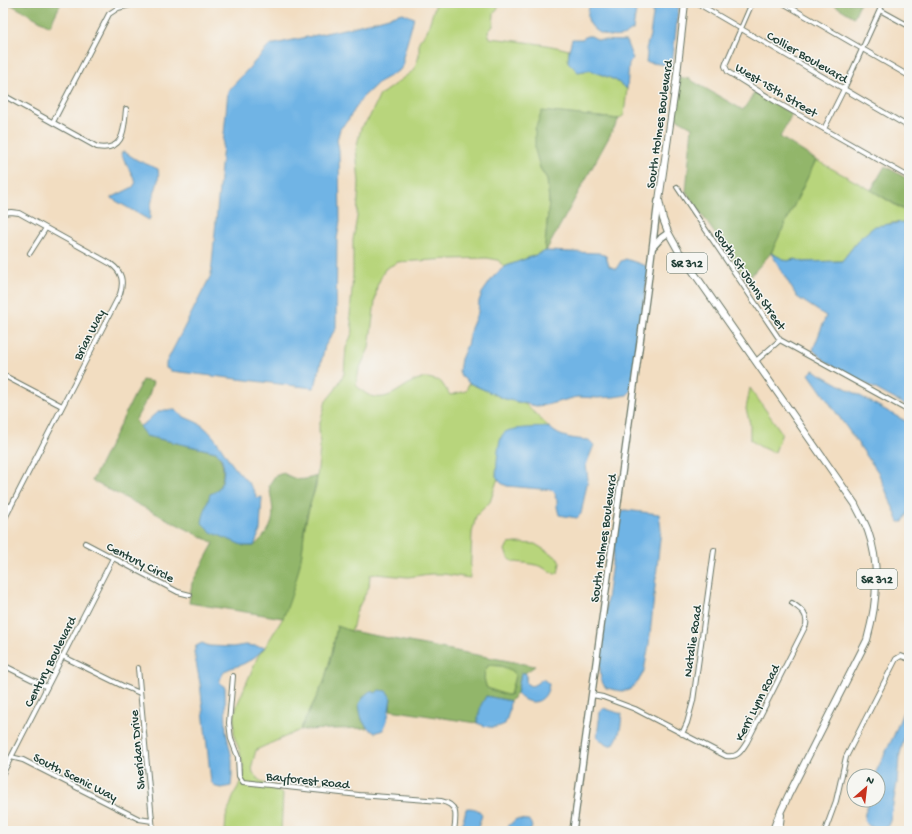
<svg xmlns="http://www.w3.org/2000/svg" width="912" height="834" font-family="'Gochi Hand',sans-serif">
<rect width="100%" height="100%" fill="#f6f6f2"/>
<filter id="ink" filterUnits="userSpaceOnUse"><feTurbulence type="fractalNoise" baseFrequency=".025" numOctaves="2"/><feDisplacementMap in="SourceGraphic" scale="8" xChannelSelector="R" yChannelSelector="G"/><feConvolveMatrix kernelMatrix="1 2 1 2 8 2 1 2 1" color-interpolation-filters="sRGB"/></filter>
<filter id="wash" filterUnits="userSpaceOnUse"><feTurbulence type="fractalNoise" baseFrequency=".012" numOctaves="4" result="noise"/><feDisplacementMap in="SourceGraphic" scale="16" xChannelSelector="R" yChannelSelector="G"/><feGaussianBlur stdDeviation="0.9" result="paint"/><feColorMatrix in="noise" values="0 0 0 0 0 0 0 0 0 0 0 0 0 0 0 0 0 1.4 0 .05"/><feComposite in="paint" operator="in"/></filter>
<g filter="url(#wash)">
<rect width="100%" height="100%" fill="#f2ddc1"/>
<path fill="#b8d57b" stroke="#6c8958" d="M436,3H501L494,14L493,26L488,32L490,38C516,41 543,43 569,50L568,62L578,72L590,70L615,80L627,89L624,115L619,119L559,113L540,168L547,179L549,201L545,245L546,251L504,267L498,260L487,258L451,259L398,262L385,269L377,286L369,348L359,370L356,385C361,390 367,396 375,397C398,401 412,370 435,380C437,380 440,381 441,382C444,386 447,391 450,395L466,391L469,383L505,399L525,404L550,428L504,433L500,440L496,476L498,478L490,502L476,516L472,533L470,578L443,574H430L408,577L376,574L370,575L369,587L356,612L353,626L351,631L337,626L332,653L324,682L300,730L256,750L252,765L253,774L263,783L283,794L281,831H225L226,817L235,792L243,779L244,772L240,752L234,736V716L237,705L258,656L265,647L283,618L292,590L302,552L305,526L311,501L316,487L320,448L319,427L326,401L335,390L344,374L346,348L353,331L350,316L353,275V240L357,217L359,182L356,149L361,128L369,118L380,95L414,70L419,56V41L427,31Z
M816,160L871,190L908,213L905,222L891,223L860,238L842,261L803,262L795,259L787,261L771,253Z
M750,388L782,433L775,452C767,451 756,445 750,439V424L746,409Z
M517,543L535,544L558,558L560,563L558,573L555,574C547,570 540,565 531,564C518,561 510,566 505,550L508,544Z
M489,665L501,666L513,670L515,676L510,695H506L487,688C483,679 483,672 489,665Z"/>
<path fill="#92b66b" stroke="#587a50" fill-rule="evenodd" d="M8,3H61L50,26Z
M831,3H860L854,17Z
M679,77L689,79L743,110L755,92L792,114L780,137L816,160L771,253L747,280L686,192L692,127L674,117Z
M542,111L619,119L546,251L545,245L549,201L547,179L540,168L535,150V129Z
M885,166L909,180V225L905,222L908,212L871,190Z
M142,380L153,382L149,395L135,421C140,425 142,431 146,436L216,452C226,463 225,482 215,493L243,546H254C278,524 274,515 269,485L275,476L283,473C298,481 301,481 317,476C315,492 308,508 305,524C303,533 304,543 302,552C299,573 291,599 283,618L189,603L192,583L214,543L92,481Z
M337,626L351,631L535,666L525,673H521L517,694L510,701L486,696L478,718L477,723L390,710L391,697L361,718L367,728L300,730L324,682L332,653ZM489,665L501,666L513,671L515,676L510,695H506L487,688C483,679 483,672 489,665Z"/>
<path fill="#6fb4e5" stroke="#47788c" d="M590,3H637L633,30C630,31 627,34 625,35C611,40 592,33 588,19C587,14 589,8 590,3Z
M645,3H679L672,66L646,62L647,54L646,49L650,35L653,15V6L649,7L645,6Z
M403,13L414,18L403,57V65L400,70L379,82L362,98L348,120L340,129L337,140L339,150L340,222L337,239L336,328L325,346L316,383L313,388L171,371L166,368V363L211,275L228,91L270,45L349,28Z
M587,36H591L599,40L626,41L633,59L629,63L627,89L615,80L590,70L578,72L568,62L569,50L572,39H582Z
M123,151L137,160L158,169C161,180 153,194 151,205C150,209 150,214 150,218L149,220L111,198L133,187L136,182L121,154Z
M905,222L909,225V407L828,363L813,350L826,316L797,297L771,253L787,261L795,259L803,262L842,261L860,238L875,226Z
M546,251L599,253L606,256L609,266L616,269L621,261L626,259L649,267L631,391L627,395L614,397L598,398L577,397L546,405L536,406L505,399L469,383L461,376L459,371L461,359L467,345L471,328L478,312L479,301L482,293L494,276L504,267Z
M813,370L909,423V510L903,522H899L878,472L809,374Z
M165,410H175C185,420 194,419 204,427C218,439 224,454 235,468C243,478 253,485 257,498L262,497L260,531L254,546H244L211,532L202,523L203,517L210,494C223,491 226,471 222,460C221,457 219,454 216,452L146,436L140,428V426C151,421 152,412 165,410Z
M545,427L550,428C560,438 575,439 589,440L594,445L586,465L588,479L581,514L577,518L559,515L557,507V500L555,497L556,494L552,490L507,486L501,483L496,476C497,467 497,439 504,433C510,427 536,428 545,427Z
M625,510L659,514L661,529L649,644L644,671L638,682L629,690L621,691L606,688L601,681L599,658L619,512Z
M202,643L209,646L233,647L245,645L265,647C259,654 253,659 245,663C232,670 224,665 219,683L225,687L226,731L232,759V776L231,786L222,788L216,787L211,782L200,683L194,652L196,646Z
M521,673H525L527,675L526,680L527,684L531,686C536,685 539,681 543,679L549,684C547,703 530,708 517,694Z
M379,690L386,691L391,697C389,709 389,719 383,730L375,733C362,725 361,719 359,704L365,695L370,691L376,693Z
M486,696L510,701L509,712L505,724C494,729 488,728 477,723L481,705Z
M603,708L622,714C621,726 620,736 613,745H606L597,737L600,712Z
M906,711H909V719L899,758L897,783L890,821L887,828L883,830L869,826L864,821L865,813L869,800H878V776H874L894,735L903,712Z
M468,808C473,808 480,809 482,815L477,831H461L466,809Z
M516,819L528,820L530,821L532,827L530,831H487L504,830Z"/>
</g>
<g filter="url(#ink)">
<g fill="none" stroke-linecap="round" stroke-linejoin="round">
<defs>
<path id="minor" d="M697,3L909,127
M752,3L726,63L725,66L728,72L778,103L909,177
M783,3L909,76
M880,10L909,26
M3,95L97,147C125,152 124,128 126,109
M53,122L109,14L118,8L138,3
M824,129L844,89L883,3
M677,187L780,340L909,411
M3,213L11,212L19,213L111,264C122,272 124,281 120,294L3,522
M30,253L46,228
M756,361L780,340
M3,375L62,406
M3,503L11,507
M85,543L178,592L190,595
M62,656L123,686L140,693
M3,665L47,687
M138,668L153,831
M233,676L229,723L231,739L238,757L239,776L243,782L359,795L441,801C459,805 456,816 454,831
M592,695L603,697L635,709L726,756C737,758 741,752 747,742L806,625C808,613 800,609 792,603
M682,734L687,723L693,701L714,550
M11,757L23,760L139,819L152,821
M3,773L113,558
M825,831L836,801L846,757L896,659L901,656L909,659"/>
<path id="secondary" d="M653,247L661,238L668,233
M573,831L647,291L658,201"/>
<path id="primary" d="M685,3L676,83L659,200L663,219L668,232L678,250L855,504C859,513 865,522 868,531C881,567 877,604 867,640L788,796C783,808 776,819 773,831
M779,831L781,815"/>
</defs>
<use href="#minor" stroke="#697565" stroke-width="6"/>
<use href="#secondary" stroke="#697565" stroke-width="8"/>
<use href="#primary" stroke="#697565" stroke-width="8"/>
<use href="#minor" stroke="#fff" stroke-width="4"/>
<use href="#secondary" stroke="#fff" stroke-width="5.5"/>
<use href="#primary" stroke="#fff" stroke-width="6"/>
</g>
</g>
<g text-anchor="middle" stroke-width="3" stroke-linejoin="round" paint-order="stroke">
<g fill="#f6f6f2" stroke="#60746d" stroke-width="1">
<rect x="667" y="253" width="40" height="20" rx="3"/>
<rect x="857" y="569" width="40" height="20" rx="3"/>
</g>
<g font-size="12" font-weight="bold" fill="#1f3d34">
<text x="687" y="267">SR 312</text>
<text x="877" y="583">SR 312</text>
</g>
<g font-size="13" fill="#1f3d34" stroke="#f6f6f2">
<text transform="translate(808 56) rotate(30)" y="5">Collier Boulevard</text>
<text transform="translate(777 89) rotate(31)" y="5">West 15th Street</text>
<text transform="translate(658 124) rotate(-82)" y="5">South Holmes Boulevard</text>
<text transform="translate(751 279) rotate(56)" y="5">South St Johns Street</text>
<text transform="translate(88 334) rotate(-63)" y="5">Brian Way</text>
<text transform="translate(602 538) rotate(-82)" y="5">South Holmes Boulevard</text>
<text transform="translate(141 561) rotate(27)" y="5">Century Circle</text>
<text transform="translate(691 641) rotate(-82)" y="5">Natalie Road</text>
<text transform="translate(49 661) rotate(-63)" y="5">Century Boulevard</text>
<text transform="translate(756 702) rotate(-63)" y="5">Kerri Lynn Road</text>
<text transform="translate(136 750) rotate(-95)" y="5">Sheridan Drive</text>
<text transform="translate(76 776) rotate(27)" y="5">South Scenic Way</text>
<text transform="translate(308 779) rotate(6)" y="5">Bayforest Road</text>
</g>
</g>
<rect width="912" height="834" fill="none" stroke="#f6f6f2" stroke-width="16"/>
<g transform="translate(866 788) rotate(28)"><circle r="19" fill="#f6f6f2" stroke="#a0aca6"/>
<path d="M0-3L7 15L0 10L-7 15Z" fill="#c8321e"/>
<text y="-6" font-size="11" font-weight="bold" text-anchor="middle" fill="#1f3d34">N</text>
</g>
</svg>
